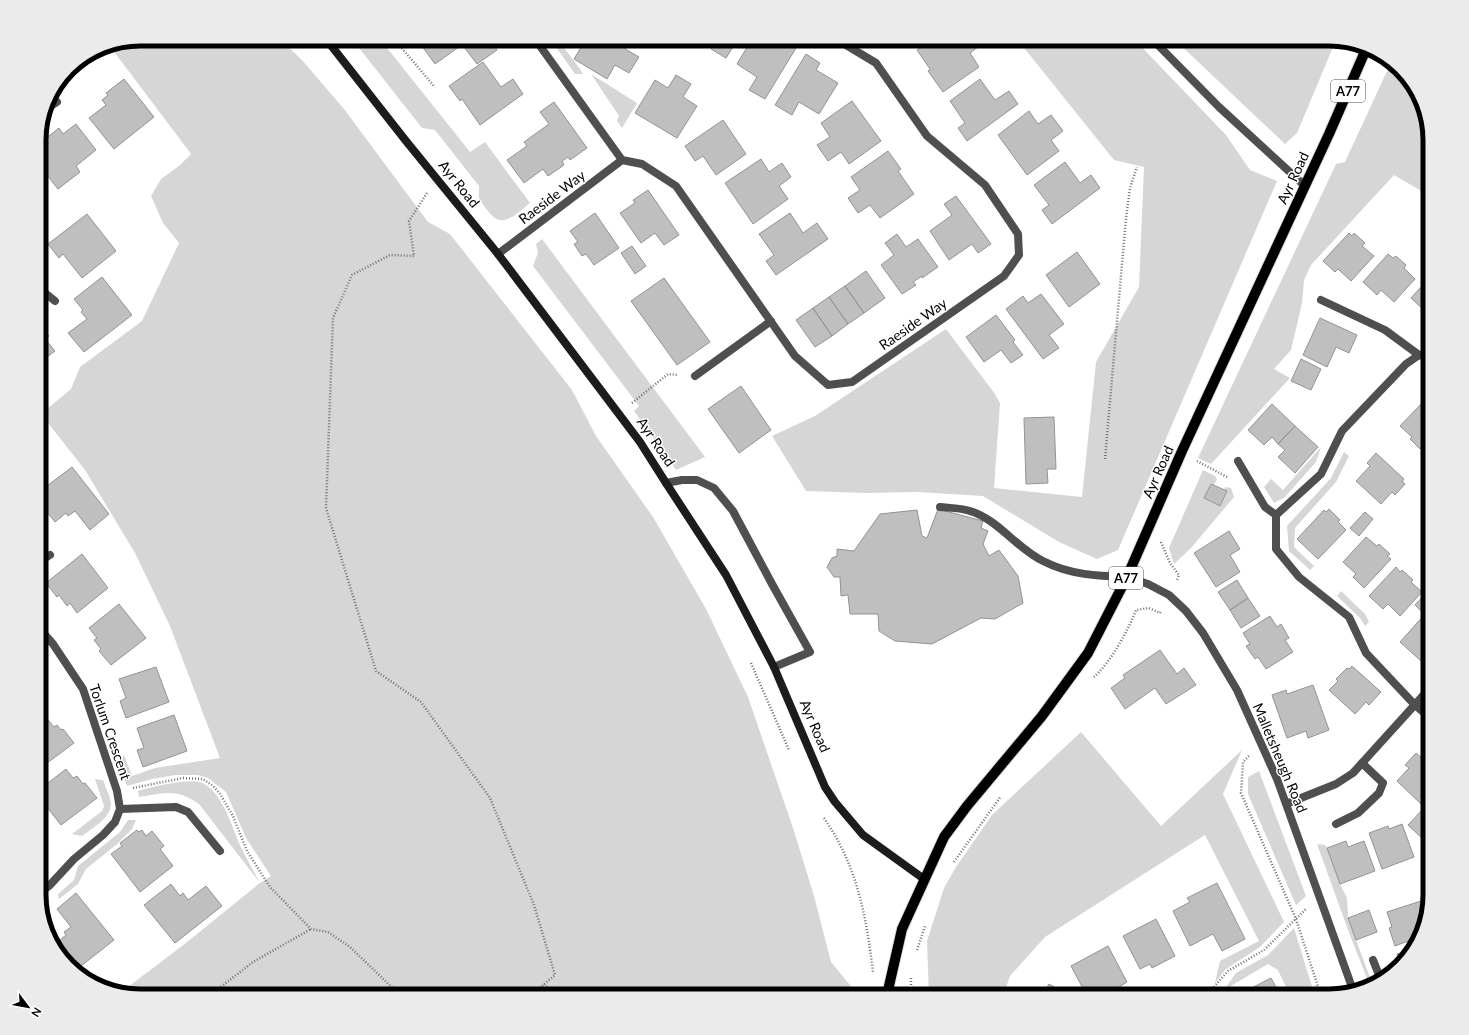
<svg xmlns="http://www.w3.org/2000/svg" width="1469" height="1035" font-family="Lato,sans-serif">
<rect width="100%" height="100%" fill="#fff"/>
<path fill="#d6d6d6" d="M140,39H280L302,60L344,109L428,222L450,234L572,390L596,436L653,517L706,609L748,697L793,828L814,896L831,962L859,996H140L120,993L182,946L260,883L199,804C176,788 165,793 139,797L138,791C152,787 185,779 199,782C221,787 232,827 240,845C246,858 253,870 260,883L271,876L246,838L226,792L208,778L198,775H176L152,779L127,786L119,764L124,755L132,776L155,768L220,758L170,626L135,553L85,470L41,414L71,389L80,367L142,321L179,243L163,223L151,196L161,179L179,166L191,154L109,45Z
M352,39H380L470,152L485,142L530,203C521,210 506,226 495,218C489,214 484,205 479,199V186L435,130L422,128Z
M1017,39H1134L1226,135L1250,170L1277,181L1118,550L1097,559L1059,542L983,496L916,492L866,493L806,491L772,436L815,416L946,329L995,394L1000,403L994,488L1082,497L1096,362L1139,287L1144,167L1114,160Z
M1174,39H1329L1336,40L1297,133L1285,144Z
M559,41L580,69L583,74H575L556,47Z
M107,46L56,88L54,90L73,64L102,47Z
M1388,69L1406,79L1419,95L1430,140V196L1394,175L1311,265L1304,280L1302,303L1291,350L1274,369L1290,378L1211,464L1198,458L1336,164L1345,162Z
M591,74L637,103L622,128L617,121L619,116Z
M542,239L705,457L676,470L634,411L639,406L533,266L538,253L536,244Z
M1321,447L1316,462L1285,497L1274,503L1264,487L1271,479L1283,490Z
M1344,452L1349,456L1336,482L1295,528L1294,547L1314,566L1310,570L1289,551L1287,526L1331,478Z
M1203,470L1215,476L1217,479L1214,485L1211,484L1204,498L1220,506L1227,492L1224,490L1225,487L1231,488L1234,497L1191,548L1174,564L1169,548Z
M1341,591L1365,614L1369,622L1365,626L1360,618L1337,596Z
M39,642L48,653L44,660L39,654Z
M1081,732L1161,826L1242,750L1223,794L1284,922L1260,947L1226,969L1215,983L1220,961L1259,941L1205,835L1045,937L1010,976L1003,996H929L927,941L944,888L956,867L992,815Z
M1259,771L1306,896L1296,905L1248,794V777Z
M95,779L103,780C105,786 111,799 111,804C111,818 91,829 82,836L72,834L102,811L104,806Z
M128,820H136L132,829L117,844L86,869L78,884L59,899L58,894L74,880L78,866L120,832Z
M1317,844L1325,845L1327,848L1340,884L1347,898L1348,918L1373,986H1370L1348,930Z
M1294,928L1314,993L1312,996H1290L1278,970L1268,964L1224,990L1236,973L1268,955Z"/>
<path fill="#bfbfbf" stroke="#939393" d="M414,39H470L435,64L419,42L417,44Z
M475,39H490L497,50L477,64L464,47Z
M586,39H631L625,49L639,57L629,73L615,65L607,79L574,59Z
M717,39H738L726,58L711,49Z
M752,39H764L777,47L782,39L796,48L765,99L749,90L757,77L737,64Z
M932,39H979L982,44L970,53L979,67L943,92L928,71L930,69L917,50Z
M806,54L820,63L816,70L838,83L819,114L799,102L792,115L775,105Z
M483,62L501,87L513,79L523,94L480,125L462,99L460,101L449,86Z
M676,75L691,84L683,97L697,106L677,138L635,113L655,80L668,88Z
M124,79L154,117L114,149L89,118L106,105L102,100L108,95L106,93Z
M980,79L995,100L1009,91L1018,104L967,141L958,128L965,123L950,101Z
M852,101L881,141L849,164L841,152L828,161L817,145L830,137L821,123Z
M554,102L587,148L570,160L568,157L562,161L564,165L548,176L543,169L524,183L507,160L527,146L524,142L549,124L540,112Z
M1029,111L1038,124L1051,115L1063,131L1051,140L1059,151L1027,175L998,135Z
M723,120L746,154L716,175L703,156L695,161L685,146Z
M76,124L96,150L76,166L80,172L58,189L39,165V152L49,144L45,139L59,128L63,134Z
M888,151L901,169L898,171L914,194L880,218L870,205L858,213L848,198L860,190L851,177Z
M761,159L769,172L782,163L791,177L779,186L788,199L753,224L725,183Z
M1065,162L1080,183L1091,175L1100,188L1052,224L1042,210L1049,205L1034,185Z
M648,190L679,235L664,245L655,233L641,243L620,213L635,203L633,200Z
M39,191L44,197L39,201Z
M956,196L991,244L978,253L972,244L949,260L930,231L952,215L944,204Z
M595,213L619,248L594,265L586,254L582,256L574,244L578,242L570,231Z
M790,213L803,233L817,223L828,239L776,275L766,261L774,255L759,234Z
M87,214L116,251L82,278L63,254L59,258L48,244Z
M1349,233L1352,236L1354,233L1365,243L1362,246L1374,256L1351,281L1338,269L1335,272L1323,261Z
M897,234L906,247L918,239L938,267L922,278V276L913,282L916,285L902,294L881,265L894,255L885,243Z
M632,246L646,266L635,274L621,253Z
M1077,252L1100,284L1069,307L1046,275Z
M1388,254L1393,258L1396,256L1406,265L1404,268L1415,279L1394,302L1381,290L1377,295L1363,282Z
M866,271L885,298L864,313L845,286Z
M102,277L132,315L84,352L68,333L87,319L81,312L83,310L74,299Z
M1430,277V307L1426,312L1411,298Z
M664,278L710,342L677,365L631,301Z
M845,286L864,313L848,324L829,297Z
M1041,294L1064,324L1049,335L1059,348L1043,359L1006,309L1023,296L1028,303Z
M829,297L848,324L832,336L813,308Z
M1430,307V315L1426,312Z
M813,308L832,336L815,347L796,320Z
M996,315L1015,340L1013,342L1023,355L1011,363L1001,350L984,362L966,337Z
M1320,318L1357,335L1349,353L1336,347L1327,367L1303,355Z
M39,323L49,336L45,339L55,351L39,363Z
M1301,359L1321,369L1311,390L1291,381Z
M741,386L771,430L739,453L708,409Z
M1422,403L1430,411V448L1427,451L1422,446L1420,449L1410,439L1412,437L1400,426Z
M1272,404L1295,426L1278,444L1272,437L1264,445L1248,430Z
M1054,417L1056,469H1047L1048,483L1026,484L1024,418Z
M1295,426L1318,447L1295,473L1278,457L1285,450L1278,444Z
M1376,453L1404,479L1402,482L1405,484L1395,495L1392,492L1381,504L1356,481L1370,466L1367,463Z
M72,467L109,514L90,530L75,511L68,516L66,513L55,522L39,502V492Z
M1211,484L1227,491L1220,506L1204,498Z
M938,509L983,521L981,528L988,531L983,544L989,556L999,550L1018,576L1023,603L995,619L981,618L932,644L895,641L879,631L878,614H850L848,595L841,596L840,577H834L827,567L832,558L837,556V549L854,551L880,514L917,510L922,536L927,538Z
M1329,509L1340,520L1338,522L1346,530L1318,559L1297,539L1324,510L1326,512Z
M1365,512L1373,519L1359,536L1350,528Z
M39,523L45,530L39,534Z
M1229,531L1240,549L1230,555L1240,572L1216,587L1194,553Z
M1366,537L1377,546L1379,544L1390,554L1387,556L1391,559L1364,588L1353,577L1356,574L1343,562Z
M82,554L108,588L77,613L70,603L67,606L59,595L57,597L46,583Z
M1396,567L1400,572L1402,570L1413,580L1411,582L1422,592L1400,616L1388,604L1383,609L1369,596Z
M1237,580L1248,598L1230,610L1218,592Z
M1430,589V606L1423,613L1415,605Z
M1248,598L1260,616L1241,628L1230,610Z
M119,604L146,638L111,665L99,651L101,649L94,640L97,638L89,628Z
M1426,613L1430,617V651L1421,661L1400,642Z
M1270,616L1277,627L1281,624L1289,638L1285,640L1293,652L1266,669L1258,657L1255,659L1246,646L1250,644L1243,633Z
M1160,650L1177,674L1184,668L1196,685L1166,704L1155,688L1125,709L1111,688L1125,678L1123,675Z
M1352,666L1381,692L1369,705L1366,702L1355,714L1329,690L1338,681L1336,679L1347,668L1349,669Z
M156,667L169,702L126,718L120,701L126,698L119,679Z
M1313,685L1329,730L1308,738L1306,731L1287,738L1272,695L1286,690L1287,694Z
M39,709L54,727L57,725L61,730L63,729L74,743L39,769Z
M174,715L187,751L143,767L137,750L144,748L137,728Z
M1416,753L1430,765V795L1421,804L1397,781L1409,768L1405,765Z
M66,769L73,778L77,776L83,784L85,783L97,798L61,825L39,797V790Z
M1423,809L1430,815V835L1425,841L1408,825Z
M1402,824L1414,857L1382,869L1369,833L1388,826L1389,829Z
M137,830L139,832L142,830L146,836L152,831L164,846L160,849L173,866L140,892L111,854L122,846L120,843Z
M1346,841L1348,847L1364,841L1375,871L1340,884L1327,848Z
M1217,883L1245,939L1222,951L1213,934L1190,946L1173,911L1190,902L1187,898Z
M171,884L180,896L183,893L188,900L206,886L222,906L175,943L144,905Z
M76,893L114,940L76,970L55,944L66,935L64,932L71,927L57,909Z
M1421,901L1423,909H1426L1427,911L1425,927L1419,937L1395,946L1389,928L1392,927L1387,912Z
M1369,910L1377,932L1356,940L1348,918Z
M1156,919L1175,956L1152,968L1150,964L1140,969L1123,936Z
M1108,946L1127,982L1117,988L1118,990L1106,996H1087L1071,966Z
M1413,949L1409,956L1400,964L1397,954Z
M1271,978L1281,996H1236Z
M1049,984L1070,996H1042Z"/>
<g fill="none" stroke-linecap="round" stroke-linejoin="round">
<defs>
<path id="primary" d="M888,996L889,986L902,929L944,837L967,806L1042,716L1088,653L1127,577L1182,451L1329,134L1367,47"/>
</defs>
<use href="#primary" stroke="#dbdbdb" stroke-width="12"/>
<path stroke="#717171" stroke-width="2.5" stroke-dasharray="1 2" stroke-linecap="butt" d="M304,39L310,47
M394,39L434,86
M427,193L409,221L414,256L390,255L352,275L333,318L326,508L376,671L421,702L490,798L534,905L555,975L530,996
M632,403L668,374L678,375
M1105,459L1126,218L1130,188L1137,167
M1197,461L1227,477
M1161,542L1170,563L1179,575L1177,580
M751,663L789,750
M1094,677C1110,663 1128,631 1136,610L1149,608L1160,613L1161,611
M1249,756L1243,762L1241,793L1296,919L1321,996
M133,788L183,778L203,779L213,786L220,794L233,816L247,851L270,887L311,929L328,932L350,947L401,996
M824,818C857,866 866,914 873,972
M954,862L1001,796
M917,950L925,926
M911,978V996
M544,984L555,996
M209,996L253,962L311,929
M1206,996L1228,971L1264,950L1306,909"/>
<path stroke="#4f4f4f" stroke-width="8" d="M1152,39L1219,107L1305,186
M45,110L57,102
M39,288L55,301
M1321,300L1385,330L1419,355
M695,376L771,321
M1238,461L1265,507L1276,515
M666,483L682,480H697L714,488L733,511L772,584L810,652L774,667
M940,507C950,508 961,508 970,511C999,520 1016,548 1043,561C1070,575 1098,576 1127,577
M39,562L50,555
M120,809L176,807L188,812L220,851
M1336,824L1358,813L1379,793L1383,783L1362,763
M1373,960L1381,980"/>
<path stroke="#4f4f4f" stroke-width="8" d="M535,39L622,160L642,164L676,186L795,356L828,385L852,382L1004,276L1019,255L1018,234L985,185L927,136L876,63L836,39
M498,254L622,160
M1430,357L1419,355L1406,364L1342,431L1321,474L1276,515V549L1299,577L1349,617L1366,653L1414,704L1430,718
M1127,577L1148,584L1169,595L1186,611L1203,633L1237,690L1277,779L1353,990
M1286,804L1336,784L1353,773L1430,688
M39,894L49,886L74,859L103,835L115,822L120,809L117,791L83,689L53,644L39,628"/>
<path stroke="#1c1c1c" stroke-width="8" d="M326,39L406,141L498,254L640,442L666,483L726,575L774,667L825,787L835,802L863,835L924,879"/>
<use href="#primary" stroke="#000" stroke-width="10"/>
</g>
<g text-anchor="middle" stroke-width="3" stroke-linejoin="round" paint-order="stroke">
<g fill="#fff" stroke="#4c4c4c" stroke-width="1">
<rect x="1331" y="80" width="34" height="22" rx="3"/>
<rect x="1109" y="567" width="34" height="22" rx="3"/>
</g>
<g font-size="13" font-weight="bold" fill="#000">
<text x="1348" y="96">A77</text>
<text x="1126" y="583">A77</text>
</g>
<g font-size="14" fill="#000" stroke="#fff">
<text transform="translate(1293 178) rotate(-65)" y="5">Ayr Road</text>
<text transform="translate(459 184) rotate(51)" y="5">Ayr Road</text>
<text transform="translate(552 197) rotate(-37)" y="5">Raeside Way</text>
<text transform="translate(913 324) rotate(-35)" y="5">Raeside Way</text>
<text transform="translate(656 442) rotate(56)" y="5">Ayr Road</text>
<text transform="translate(1158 472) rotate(-66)" y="5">Ayr Road</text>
<text transform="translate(815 726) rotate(67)" y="5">Ayr Road</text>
<text transform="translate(110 732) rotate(71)" y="5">Torlum Crescent</text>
<text transform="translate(1280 758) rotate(67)" y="5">Malletsheugh Road</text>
</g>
</g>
<path d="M0 0H1469V1035H0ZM140 46H1329A94 94 0 0 1 1423 140V895A94 94 0 0 1 1329 989H140A94 94 0 0 1 46 895V140A94 94 0 0 1 140 46Z" fill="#ebebeb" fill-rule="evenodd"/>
<path fill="none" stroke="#000" stroke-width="5" d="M140 46H1329A94 94 0 0 1 1423 140V895A94 94 0 0 1 1329 989H140A94 94 0 0 1 46 895V140A94 94 0 0 1 140 46Z"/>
<g transform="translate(28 1007) rotate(122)" stroke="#ffffff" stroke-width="3" paint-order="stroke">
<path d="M0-3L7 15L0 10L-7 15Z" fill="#000000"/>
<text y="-6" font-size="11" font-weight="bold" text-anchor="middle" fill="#000000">N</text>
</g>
</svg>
